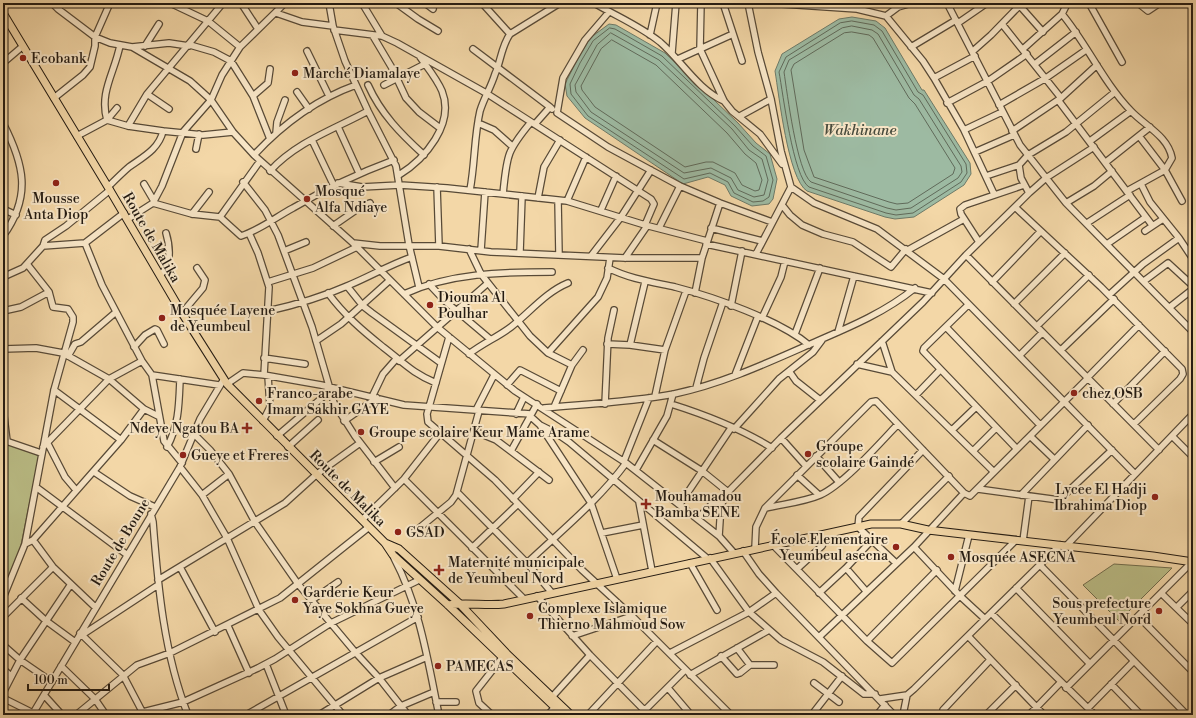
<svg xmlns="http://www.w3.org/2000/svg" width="1196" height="718" font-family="'Libre Bodoni',serif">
<rect width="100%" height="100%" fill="#f3d7a7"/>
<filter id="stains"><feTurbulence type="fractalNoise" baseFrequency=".005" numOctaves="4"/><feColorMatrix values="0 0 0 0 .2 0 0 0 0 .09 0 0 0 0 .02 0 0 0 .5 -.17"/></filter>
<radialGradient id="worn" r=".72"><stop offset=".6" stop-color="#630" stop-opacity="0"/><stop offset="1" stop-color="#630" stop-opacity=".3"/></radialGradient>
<path fill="#bbbe87" stroke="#706c4c" d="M3,440L39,456L20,550L3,589Z
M1114,564L1172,568L1119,621L1083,585Z"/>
<path fill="#9dbaa2" stroke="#6d7a68" d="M852,17L876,21L885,28L922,90H924L970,163L971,174L964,185L914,217L895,219L885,217L807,191C788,179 779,95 775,71L782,54L839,19Z
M609,24L616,25L665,53L738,123L756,143L770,154L777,179L773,199L769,204L752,206L731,196L725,185L708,177L683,184L585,118L567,96L565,84L576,62L590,38Z"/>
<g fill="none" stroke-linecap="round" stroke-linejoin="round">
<path stroke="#606a5a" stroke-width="1" d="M852,21L874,25L882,31L918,92L923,95L966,164L967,173L961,182L913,213L896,215L886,213L809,187C793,177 783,93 779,72L786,57L840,23Z
M852,26L872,30L878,34L914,95L919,99L961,166L962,172L958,178L911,208L896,210L887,208L811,182C797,172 787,92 784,72L789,60L842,28Z
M610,28L615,29L662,56L735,126L753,146L766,156L773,180L769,197L763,201L753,202L734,193L728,182L710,173L684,179L588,116L571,94L570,84L580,63L593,41Z
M852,32L869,35L873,38L909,98L915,104L955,168L953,174L908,203L897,204L889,202L814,177L804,150L791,70L794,64L844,33Z
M611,33L659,60L732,129L749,150L762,159L768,180L764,195L754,197L738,190L731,178L711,168L684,173L591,112L576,92L575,85L597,45Z
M612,40L656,65L727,133L745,154L756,163L762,180L759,190L755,191L742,185L735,173L713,162H706L685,167L595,107L582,90L581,86L601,49Z"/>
<defs>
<path id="minor" d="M52,3L58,9L63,3
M170,3L208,21L240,47
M241,3L258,29
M329,3L333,26L345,61L368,111L396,166L409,245L419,287
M362,3L382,36
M396,3L418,19L438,31
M425,3L433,9
M482,3L510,34
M594,3C616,16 640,26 660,42C681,60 698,90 724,101
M701,3L700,49L724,101L732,111L760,134L782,164
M723,3L742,61
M748,3L758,52L771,99L781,151L791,187L814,203L877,229L944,279L1135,474
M767,3L857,9L886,16L898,7L912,3
M947,3L1020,145L1066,203L1193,332
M1069,3L1066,6L1062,14C1087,44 1103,82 1131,111C1145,126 1168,136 1172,158L1165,170L1127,191
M1089,3L1122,62
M1138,3L1148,11L1160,3
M1020,6L1043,32
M58,9L95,37L110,43L132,47L190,81L211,100L233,132L254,155L353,243L437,327L515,391L626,463L719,536
M609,12L585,40L563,78L557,113L608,147L680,186L720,203L772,222
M276,13L302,22L333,26
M886,16L923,61L934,78L964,130L994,194
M958,23L987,3
M1002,24L1061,98
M334,30L382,36L397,43L486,93L651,199L654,204L645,225
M650,35L657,3
M373,36L392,68L406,98L419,112L440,128
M190,45L214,52L231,61L253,96L270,139
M145,46L159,24
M132,47L169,43L189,46
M911,47L956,20
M473,49L550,107
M1023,49L1062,14
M307,51L329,96
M973,51L991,35L1022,3
M672,53L676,3
M678,59L733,34
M3,63L23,46
M1035,64L1076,32
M934,78L975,56
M368,85C381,114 401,134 424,155
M384,85L425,64
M297,92L309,109
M147,94L169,109
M253,96L268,83L270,69
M54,98L83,75L90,67L95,46V37L110,3
M1058,100L1152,225
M947,103L988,81L1027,54
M999,105L1046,78L1086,50
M740,116L771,99
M107,120L128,126L163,131L203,135L233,132
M107,120C99,92 115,72 120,45
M3,123C24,164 32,196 3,236
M478,123L494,130L512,146
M535,124L550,107L552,109
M128,126L147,94L223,3
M338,127L359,173
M964,130L1002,112
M1012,131L1061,98L1097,65
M276,133L277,122L285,100
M77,136L107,120L117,108
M1139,136L1165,170L1182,201
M312,140L334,186
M1090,141L1131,111
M196,149L199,134
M975,152L1014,135
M254,155C282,125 317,99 356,85
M1106,162L1150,127
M1019,165L1021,178L1029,193
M270,171C296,142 335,129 368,111
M399,175C425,159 455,124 442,91C437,79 427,67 420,57
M986,176L1019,165L1028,155L1066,132L1115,92
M243,182L265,210L278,235L312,327L334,403L355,436L395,488
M338,183L362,187L400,185L447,188L567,201L645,225L707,241
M144,184L154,201
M1141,184L1150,202L1179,238L1193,259
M108,187C115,180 122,173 129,167C143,157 159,149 163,131
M437,187L439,246
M470,190C475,164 474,137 480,111C484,98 491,87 495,74C501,61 501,47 510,34L560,3
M503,194C507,156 506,152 531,122
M538,198L544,167L560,140
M558,200L559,255
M567,201L586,157
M153,203L192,214L220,217L241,236C260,230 276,217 293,208C325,189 359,173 394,160
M1066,203L1094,186L1112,171
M782,205L790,215L802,225L823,234L853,242L891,267L906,249
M1015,207L1101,287L1182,369L1183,374L1180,379L1134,424
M3,209L16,215
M601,210L616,176
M192,214L209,192
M220,217L260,161
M128,219L153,203L162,186L183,132L211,100L222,75L240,47L285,3
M1087,223L1130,195
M333,226L359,208L370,203
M659,228L680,186
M711,228L762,241
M1145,231L1163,219
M249,233L258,253L269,287L264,375L321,385L404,405L531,414
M979,242L961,214L960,209L965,205L1024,185
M85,243L102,285L142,361L152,375L164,441L182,463
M353,243L380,246H439L491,252L625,258H702
M706,244L932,293
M1107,244L1146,217
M43,246L45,240L66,226L110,190
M469,249L481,274L530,336L548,353L572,365
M481,250L485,192
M908,250L964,219
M284,251L306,242
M520,252L522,196
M756,254L791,187
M966,255L1159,450
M591,256L621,217L651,170
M625,258L647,226
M608,268C630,279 652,282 675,287C714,297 779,320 809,345
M160,275C172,266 170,246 166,233
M3,277L23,268L43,246L85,243L124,213
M1144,281L1168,263L1193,286
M268,282L313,268L357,247
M992,282L1040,232
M429,284L445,301L490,339
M347,286L363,306L372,313L441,363
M328,293C344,315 363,331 383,347C404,363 412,373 436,383
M695,293L702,258L720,203
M404,294C450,273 502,272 552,272
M1109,295L1143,264L1179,238
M1014,304L1065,253
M968,305L924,348L923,351L1017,449
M731,306L742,251
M1170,307L1193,289
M3,311L21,307L49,292
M268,311C295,305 322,297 347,286C369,277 389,265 412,257
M182,313L203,288L205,280L197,268
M762,318L781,277L785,261
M1037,326L1089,275
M946,327L1040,425
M838,332L854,276
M795,334L820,268
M449,337L427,414L428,422L495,480L582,570L632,616L731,715
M316,341L341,324L390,280
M882,341L892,372L994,472
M607,344L630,345L665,350
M630,345L645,282
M134,347L145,335L155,329L157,330L164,344
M3,349L36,348L63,353L109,379L144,409L158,416
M1061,350L1114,299
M548,353L598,297L607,278L610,258
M469,354C483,343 498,337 511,327C530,312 546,292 568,283
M1020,355L1042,333
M68,356L75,344L81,342L116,312
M264,358L305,364
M399,361L488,283
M857,364L892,372
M789,371L796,381L820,400
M152,375L219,385
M735,375L758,316
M1087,378L1139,325
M227,384L243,373L264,375
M507,385L520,370L561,391
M696,388L704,358L723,302
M54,390L121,440
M916,395L940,370
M655,396L665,350L686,291
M372,397L383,374L397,358
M605,404L608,338L614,310
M671,404C706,415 740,428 772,448
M1113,404L1165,351
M554,407L572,365L583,350
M3,408L7,441
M544,408C588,404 631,402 674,394C721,384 765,364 808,345C845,329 883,314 915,288
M476,410L494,375
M516,414L524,397
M530,416L540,425L591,503L617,579
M263,421L270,407L268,376
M344,421L377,398
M540,425L556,433L569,442L708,559
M734,429L779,379L813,352L822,340
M952,430L976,407
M474,431L496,440L549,480
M194,434L210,450L229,474L255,522L298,584L355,652L379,678L408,715
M277,436L330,391
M1030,436L1054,459
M1172,436L1193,457
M781,438L806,466
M3,440L41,453
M653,440L702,471L728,492
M47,442L65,477L76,490
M43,447L109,379L142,361
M167,447C179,425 179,404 180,379
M288,447L318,420
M511,451L537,404
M973,451L996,428
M816,456L838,481
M624,461L649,398
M374,462L399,447
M180,467L202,495L227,538L259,610L278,637L343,715
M636,470L667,416L673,394
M94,472L130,496L155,507
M797,475L819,495
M404,479L524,599
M36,487L126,554
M978,489L1059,500L1112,450
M457,492L527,563L552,593
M202,495L229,474
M1021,495L1088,425
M513,499L539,472
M639,502L652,571
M680,504L731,428
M766,508C783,504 804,502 820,495C843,485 880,443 898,424
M151,514L153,522C158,587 164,654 188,715
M698,518L712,504L723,501
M362,520L404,479L440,433
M901,524L949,476
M602,533L643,525
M412,534L451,502L456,495L479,411
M33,540L53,567L95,607
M1023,541L1029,496
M25,544L33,540L121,440L144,409
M774,546L867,641L892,663L1016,540
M1066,546L1193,414
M914,547L960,596L985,619
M472,548L518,504
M755,548L756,527L765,508L871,402L876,401L964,493L970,496L1088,378
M743,551L759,574L776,593L894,715
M734,553L719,536L721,505L728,492L781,438L923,302L966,255L1029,193L1046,178L1094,147
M394,558C420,607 428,662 439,715
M710,558L749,612L781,640L823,662L864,694H875
M527,563C561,531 598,501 626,463
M690,563L717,610
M896,563L858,527L859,517L923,450
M1040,565L1187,715
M180,567L215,632
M846,568L866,591
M797,569L822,546L825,540L823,535
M158,580L285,503L317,474L360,443
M1016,588L1090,664
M955,591L969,535
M819,593L846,568L872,540
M1161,593L1193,624
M537,596L590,655L649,715
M3,598L25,544L54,390L73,322V317L68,309L53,307L49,292L27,264
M21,598L45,620L75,642
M312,600L338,582
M1177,607L1193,591
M991,613L1095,715
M1138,616L1193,672
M3,617L53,567
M228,626L249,673
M80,633L123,675L144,715
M82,635L158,585
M572,636L632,616
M968,636L1044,715
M819,637L914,547L964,493
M867,641L937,570
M3,645L20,660L52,682
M737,648L750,665H774
M670,653L749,612L776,593
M721,656L737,674L740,673L750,665
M266,664L286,715
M61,666L95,699L106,715
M3,669L11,676
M690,675L769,630
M814,683L839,702
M1111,684L1141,715
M668,688L691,715
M1066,688L1192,562
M3,693L20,660L71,584
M44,695L62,715
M552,697L590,655
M3,698L33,713
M880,699L907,695L914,689L1060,545
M436,702H456
M1088,708L1134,661
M143,712L183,702L258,668L275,659L331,623L419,580
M814,712L842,676
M32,715L180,467L200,419L224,379
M76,715L137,665L170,653L280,598L369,527
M246,715L418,617
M319,715L379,678L427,657
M389,715L401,706L434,692
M492,715L479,703L476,691L502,658
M548,715L555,707
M588,715L657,641
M640,715L685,670
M877,715L885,705
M903,715L907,695
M943,715V710L990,660
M986,715L1016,685
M1029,715L1061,682"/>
<path id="major" d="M3,13L108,187L182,313L227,384L385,543L393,555L448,605L563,715
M385,543L399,549L459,603L507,654L571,715
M448,605C467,602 485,606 504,604L871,524H901L928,530L1153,556L1193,562"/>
</defs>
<use href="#minor" stroke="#584a37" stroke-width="8"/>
<use href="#major" stroke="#241b12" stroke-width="9"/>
<use href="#minor" stroke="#f7e5c6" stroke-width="5.5"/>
<use href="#major" stroke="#f3d7a7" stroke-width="7"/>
</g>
<g fill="#8f2418" stroke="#f7e5c6" stroke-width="1.5">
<circle cx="23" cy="58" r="4"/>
<circle cx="295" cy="73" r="4"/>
<circle cx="56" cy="183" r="4"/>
<circle cx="307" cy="199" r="4"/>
<circle cx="430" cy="305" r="4"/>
<circle cx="162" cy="318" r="4"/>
<circle cx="1074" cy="393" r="4"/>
<circle cx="259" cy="401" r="4"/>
<path d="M245 422h4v4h4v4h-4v4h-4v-4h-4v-4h4z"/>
<circle cx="361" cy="432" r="4"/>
<circle cx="808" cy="454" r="4"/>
<circle cx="183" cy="455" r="4"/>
<circle cx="1155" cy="497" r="4"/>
<path d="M644 498h4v4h4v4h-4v4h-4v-4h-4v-4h4z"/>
<circle cx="398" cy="532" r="4"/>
<circle cx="896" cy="547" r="4"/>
<circle cx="951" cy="557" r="4"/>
<path d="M437 564h4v4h4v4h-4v4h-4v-4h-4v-4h4z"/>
<circle cx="295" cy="600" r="4"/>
<circle cx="1159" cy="611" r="4"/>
<circle cx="530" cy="616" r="4"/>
<circle cx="438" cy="666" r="4"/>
</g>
<g text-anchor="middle" stroke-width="4" stroke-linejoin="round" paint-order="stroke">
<g font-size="14" fill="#241b12" stroke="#f7e5c6" text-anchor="start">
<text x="31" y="63">Ecobank</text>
<text x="303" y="78">Marché Diamalaye</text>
<text x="315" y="196">Mosqué<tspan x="315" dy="16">Alfa Ndiaye</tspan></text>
<text x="56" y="203" text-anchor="middle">Mousse<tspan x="56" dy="16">Anta Diop</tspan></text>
<text x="438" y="302">Diouma Al<tspan x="438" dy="16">Poulhar</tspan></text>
<text x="170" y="315">Mosquée Layene<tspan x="170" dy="16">de Yeumbeul</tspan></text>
<text x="267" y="398">Franco-arabe<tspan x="267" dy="16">Imam Sakhir GAYE</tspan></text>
<text x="1082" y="398">chez OSB</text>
<text x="239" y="433" text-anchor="end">Ndeye Ngatou BA</text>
<text x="369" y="437">Groupe scolaire Keur Mame Arame</text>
<text x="816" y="451">Groupe<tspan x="816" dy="16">scolaire Gaindé</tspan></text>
<text x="191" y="460">Gueye et Freres</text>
<text x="1147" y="494" text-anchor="end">Lycee El Hadji<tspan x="1147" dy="16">Ibrahima Diop</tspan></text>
<text x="655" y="501">Mouhamadou<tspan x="655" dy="16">Bamba SENE</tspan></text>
<text x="406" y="537">GSAD</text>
<text x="888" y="544" text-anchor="end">École Elementaire<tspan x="888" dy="16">Yeumbeul asecna</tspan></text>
<text x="959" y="562">Mosquée ASECNA</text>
<text x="448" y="567">Maternité municipale<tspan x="448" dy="16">de Yeumbeul Nord</tspan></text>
<text x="303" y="597">Garderie Keur<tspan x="303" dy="16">Yaye Sokhna Gueye</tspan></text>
<text x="1151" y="608" text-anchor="end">Sous prefecture<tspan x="1151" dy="16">Yeumbeul Nord</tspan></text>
<text x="538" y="613">Complexe Islamique<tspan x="538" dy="16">Thierno Mahmoud Sow</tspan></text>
<text x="446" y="671">PAMECAS</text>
</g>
<g font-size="14" fill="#241b12" stroke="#f7e5c6">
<text transform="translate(152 237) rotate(60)" y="5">Route de Malika</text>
<text transform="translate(348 488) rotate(45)" y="5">Route de Malika</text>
<text transform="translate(120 542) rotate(-59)" y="5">Route de Boune</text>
</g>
<g font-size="15" font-style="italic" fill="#484b3d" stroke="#f7e5c6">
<text x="860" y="135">Wakhinane</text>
</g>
</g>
<rect width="1196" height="718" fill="none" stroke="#f3d7a7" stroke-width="16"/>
<rect x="4" y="4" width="1188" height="710" fill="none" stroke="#241b12" stroke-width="2"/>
<rect x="8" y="8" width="1180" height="702" fill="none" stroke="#241b12"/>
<path d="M28 684v6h81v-6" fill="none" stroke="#241b12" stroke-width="2"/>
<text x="34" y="684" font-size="12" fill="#241b12" stroke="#f7e5c6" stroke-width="3" paint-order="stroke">100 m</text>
<rect width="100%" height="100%" filter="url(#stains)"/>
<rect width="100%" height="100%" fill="url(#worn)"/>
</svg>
